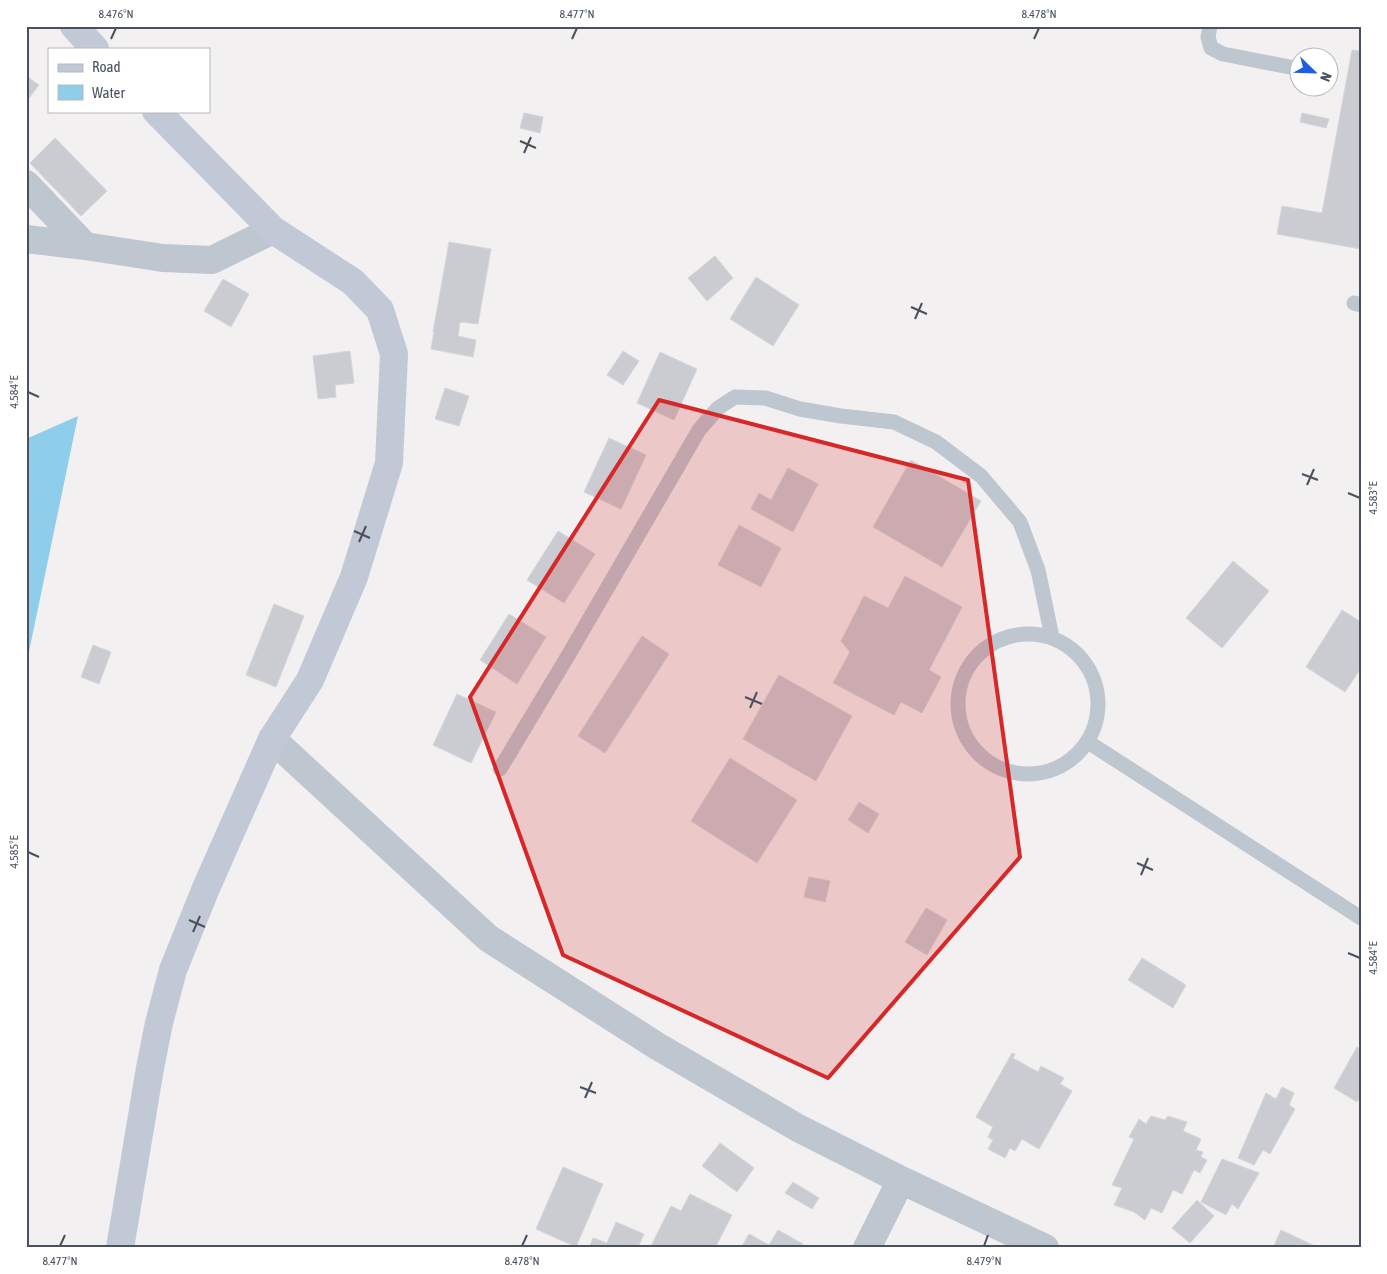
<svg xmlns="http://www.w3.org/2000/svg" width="1387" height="1274" font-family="'Asap Condensed',sans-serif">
<rect width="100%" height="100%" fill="#f2f0f0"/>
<path fill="#8eceeb" d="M78,416L26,666V439Z"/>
<path fill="#caccd2" stroke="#d4d6db" d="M1352,50L1361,51V249L1277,234L1282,206L1322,213Z
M26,76L39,85L26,102Z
M524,113L543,117L540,133L520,128Z
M1302,113L1329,119L1326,128L1300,122Z
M55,138L107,191L81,216L30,163Z
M449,242L491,249L478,324L460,322L458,336L476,340L473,357L431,349L434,332H433Z
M715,256L733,278L707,301L688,278Z
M756,277L799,305L773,346L730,319Z
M223,279L249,294L231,327L204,311Z
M350,351L354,383L335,385L336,397L318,399L313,356Z
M623,351L639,361L623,385L607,375Z
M660,352L697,369L674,420L637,403Z
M445,388L469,396L459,426L435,419Z
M609,438L646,455L621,509L584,492Z
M911,460L981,501L942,567L873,527Z
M788,468L818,484L793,532L751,509L759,493L771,500Z
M739,525L781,548L761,587L718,565Z
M558,531L595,554L564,603L527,580Z
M1233,561L1269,591L1222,648L1186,618Z
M905,576L962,607L929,670L941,677L922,713L901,702L894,715L833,683L850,652L841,641L864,596L888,608Z
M274,604L304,616L276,687L246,675Z
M1342,610L1361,622V668L1345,692L1306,667Z
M509,614L546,637L517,684L480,660Z
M642,636L669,654L605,753L578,736Z
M93,645L111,652L99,684L81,677Z
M779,675L852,716L816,781L743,739Z
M457,694L496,712L471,763L433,745Z
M730,758L797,800L757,863L691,821Z
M859,802L879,814L868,833L848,820Z
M809,877L830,881L825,902L804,897Z
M926,908L947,920L927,955L905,942Z
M1142,958L1186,985L1173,1008L1128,980Z
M1357,1047L1361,1049V1096L1357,1102L1334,1088Z
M1012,1053L1015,1054L1013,1058L1038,1072L1041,1066L1064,1078L1060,1084L1072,1091L1039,1149L1022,1139L1015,1151L1010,1148L1005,1158L988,1149L993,1140L988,1137L993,1127L976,1117Z
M1282,1087L1294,1093L1289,1105L1295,1109L1270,1154L1263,1150L1254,1165L1238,1158L1266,1093L1276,1099Z
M1151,1116L1165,1120L1168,1116L1187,1122L1183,1131L1201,1139L1196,1150L1203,1152L1201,1157L1207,1160L1200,1173L1194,1170L1182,1194L1173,1190L1162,1213L1151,1208L1145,1220L1134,1212L1114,1205L1122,1188L1112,1185L1134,1139L1129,1137L1139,1119L1146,1124Z
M720,1143L754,1168L737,1192L702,1166Z
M1222,1159L1259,1173L1238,1209L1232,1204L1226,1215L1201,1202Z
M563,1167L603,1184L576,1247L536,1229Z
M793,1182L819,1198L812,1209L785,1193Z
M690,1194L732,1215L715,1248H654L651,1246L671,1206L681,1211Z
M1197,1200L1214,1216L1190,1243L1172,1228Z
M616,1222L644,1234L639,1245L647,1248H589L593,1238L607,1243Z
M778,1230L803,1244L801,1248H741L749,1234L769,1245Z
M1281,1230L1319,1248H1273Z"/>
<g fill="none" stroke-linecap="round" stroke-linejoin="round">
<path stroke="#bec6cf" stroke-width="15" d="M1210,26L1208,37L1211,48L1223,54L1300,69
M1354,303L1361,305
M958 704a70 70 0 1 1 140 0a70 70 0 1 1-140 0Z
M1088,742L1361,918
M500,769L569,654L699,430L718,408L735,397L765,398L800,409L841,416L894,422L936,442L981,476L1020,522L1038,570L1052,637"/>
<path stroke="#bec6cf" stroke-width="28" d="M26,184L85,246
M26,239L85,246L163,258L212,260L273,230
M272,739L488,938L657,1046L798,1128L901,1180L1045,1248
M867,1248L901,1180"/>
<path stroke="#c1c9d6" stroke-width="28" d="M74,26L95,49
M120,1248L150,1068L159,1023L173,970L206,888L272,739L310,680L354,577L389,463L394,354L380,310L353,282L273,230L156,111"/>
</g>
<path fill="#d62828" fill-opacity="0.2" stroke="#d62828" stroke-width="4" stroke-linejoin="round" d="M659,400L968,480L1020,857L828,1078L563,955L470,697Z"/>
<path fill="none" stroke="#48515d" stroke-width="2" d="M111,39L116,28M572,39L577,28M1034,39L1039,28M520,141L536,148M524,153L531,137M911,307L927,314M915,319L922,303M28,392L39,397M1302,474L1318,480M1307,485L1314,469M1348,493L1360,498M354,531L370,538M359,542L366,526M745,697L762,704M750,708L757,692M28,852L39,857M1137,863L1153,870M1141,875L1148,858M189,920L205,927M193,932L200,916M1348,953L1360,958M580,1087L596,1093M585,1098L592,1082M60,1246L65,1235M522,1246L527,1235M984,1246L988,1235"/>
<rect width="1387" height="1274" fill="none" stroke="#ffffff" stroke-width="55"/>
<rect x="48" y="48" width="162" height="65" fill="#ffffff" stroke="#b6b9be"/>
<rect x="58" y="64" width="25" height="8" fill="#c1c9d6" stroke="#b6b9be"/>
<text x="92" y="72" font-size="15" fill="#48515d">Road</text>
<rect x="58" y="85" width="25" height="15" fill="#8eceeb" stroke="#b6b9be"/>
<text x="92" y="98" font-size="15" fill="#48515d">Water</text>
<g transform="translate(1314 72) rotate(113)"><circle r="24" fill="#ffffff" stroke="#b6b9be"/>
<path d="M0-4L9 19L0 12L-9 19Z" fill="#1d5fe0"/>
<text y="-8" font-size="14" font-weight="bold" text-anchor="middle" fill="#48515d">N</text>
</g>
<rect x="28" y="28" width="1332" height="1218" fill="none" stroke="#48515d" stroke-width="2"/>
<g font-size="12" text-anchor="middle" fill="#48515d">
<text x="116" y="18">8.476°N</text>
<text x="577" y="18">8.477°N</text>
<text x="1039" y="18">8.478°N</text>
<text transform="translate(14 392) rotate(-90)" y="4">4.584°E</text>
<text transform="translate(1373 498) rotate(-90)" y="4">4.583°E</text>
<text transform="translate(14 852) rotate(-90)" y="4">4.585°E</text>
<text transform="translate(1373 958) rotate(-90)" y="4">4.584°E</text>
<text x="60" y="1265">8.477°N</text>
<text x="522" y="1265">8.478°N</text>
<text x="984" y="1265">8.479°N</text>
</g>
</svg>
